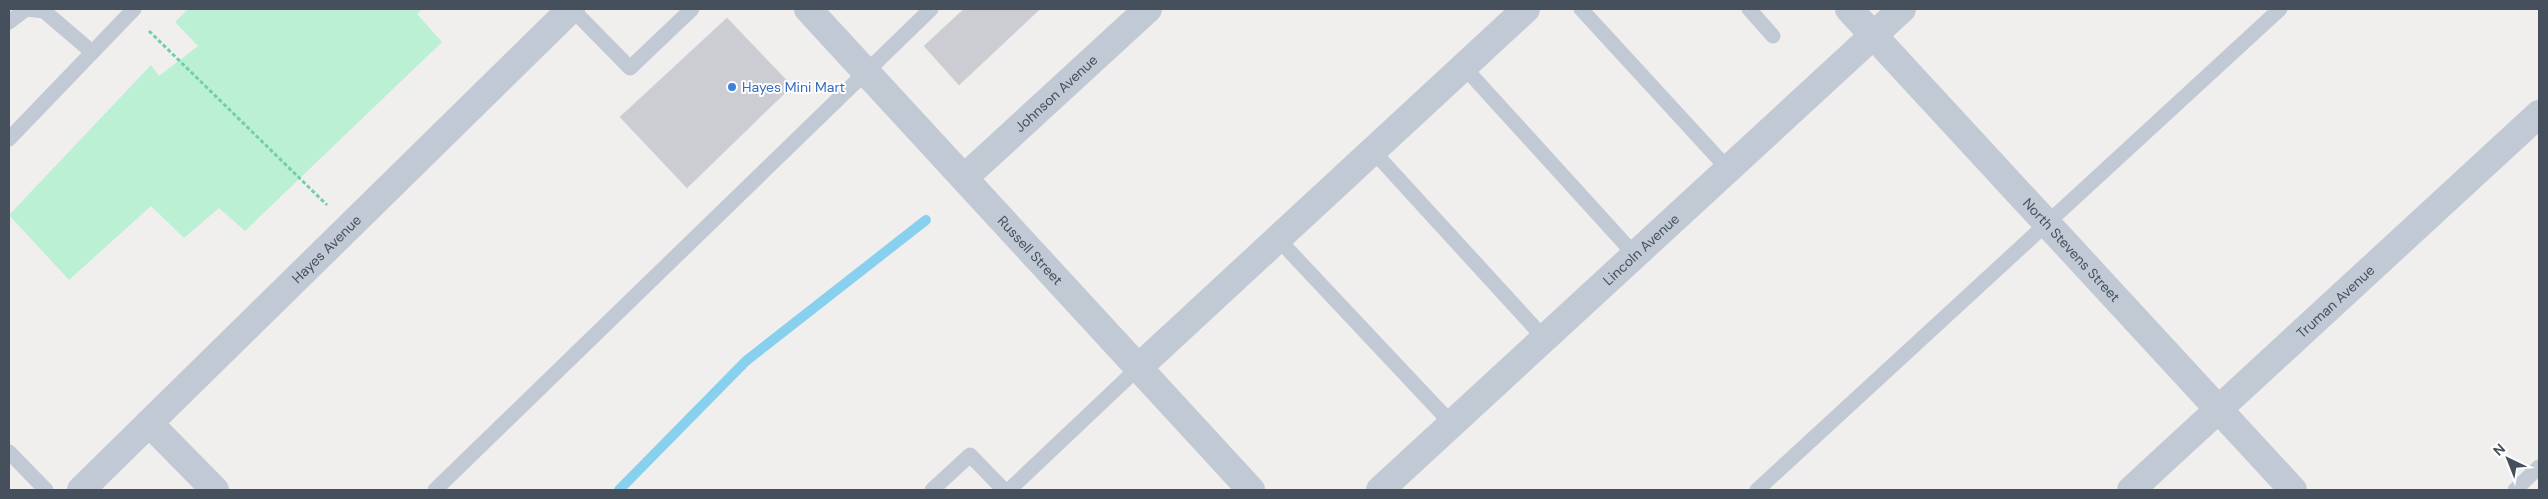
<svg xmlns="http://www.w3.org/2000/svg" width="2548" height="499" font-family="'DM Sans',sans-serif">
<rect width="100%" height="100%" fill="#f1eeee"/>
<path fill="#bbf0d4" d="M188,9H422L417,14L442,42L245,231L219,208L184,238L151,206L69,280L9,215L151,65L159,76L198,46L175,22Z"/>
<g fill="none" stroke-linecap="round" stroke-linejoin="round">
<path stroke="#87d0ee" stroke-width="10" d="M619,490L746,361L926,220"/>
</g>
<path fill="#cbcdd3" stroke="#d2d4da" d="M964,9H1040L959,85L924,46Z
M727,18L792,86L687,188L620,117Z"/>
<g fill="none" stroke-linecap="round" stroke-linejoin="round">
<path stroke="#72cfa9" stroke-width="3" stroke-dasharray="4 2.5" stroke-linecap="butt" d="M149,31L327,205"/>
<path stroke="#c1c9d4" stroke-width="15" d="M572,9L630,68L692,9
M1581,9L1728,169
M1749,9L1773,36
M9,22L26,9L44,11L92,52
M1464,67L1635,255
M9,139L134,9
M1373,151L1545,339
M1278,239L1452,424
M9,452L46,490
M435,490L931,9
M932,490L970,455L1004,490
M1009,490L1138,368
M1757,490L2280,9
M2515,490L2539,467"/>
<g stroke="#c1c9d4" stroke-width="28">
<path id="s1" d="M808,9L1251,490"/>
<path id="s2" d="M1849,9L2293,490"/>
<path id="s3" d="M964,178L1148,9"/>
<path d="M1138,368L1526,9"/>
<path d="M149,423L215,490"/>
<path id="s4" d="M1380,490L1902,9"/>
<path id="s5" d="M2131,490L2539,114"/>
</g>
<path stroke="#c1c9d4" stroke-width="28" id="s6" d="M81,490L571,9"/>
</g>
<circle fill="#3f7fe0" stroke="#fff" stroke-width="2" cx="732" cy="87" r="5"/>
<g text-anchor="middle" stroke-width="4" stroke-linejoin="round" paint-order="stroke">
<g font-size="14" fill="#366cbe" stroke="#fff" text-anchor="start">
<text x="742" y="92">Hayes Mini Mart</text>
</g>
<g font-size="14" fill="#46505c" stroke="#fff">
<text dy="5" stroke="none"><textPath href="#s3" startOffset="125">Johnson Avenue</textPath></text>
<text dy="5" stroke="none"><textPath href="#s6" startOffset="344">Hayes Avenue</textPath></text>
<text dy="5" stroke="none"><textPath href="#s1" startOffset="328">Russell Street</textPath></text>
<text dy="5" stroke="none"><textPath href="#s4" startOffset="355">Lincoln Avenue</textPath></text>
<text dy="5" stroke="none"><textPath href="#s2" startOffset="328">North Stevens Street</textPath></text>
<text dy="5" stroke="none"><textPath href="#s5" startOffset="278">Truman Avenue</textPath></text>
</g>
</g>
<rect width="2548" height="499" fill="none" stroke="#46505c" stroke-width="20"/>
<g transform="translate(2508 459) rotate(317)" stroke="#ffffff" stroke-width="4" paint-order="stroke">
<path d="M0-4L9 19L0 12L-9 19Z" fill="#46505c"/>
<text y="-8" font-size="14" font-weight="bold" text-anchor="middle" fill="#46505c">N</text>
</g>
</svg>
